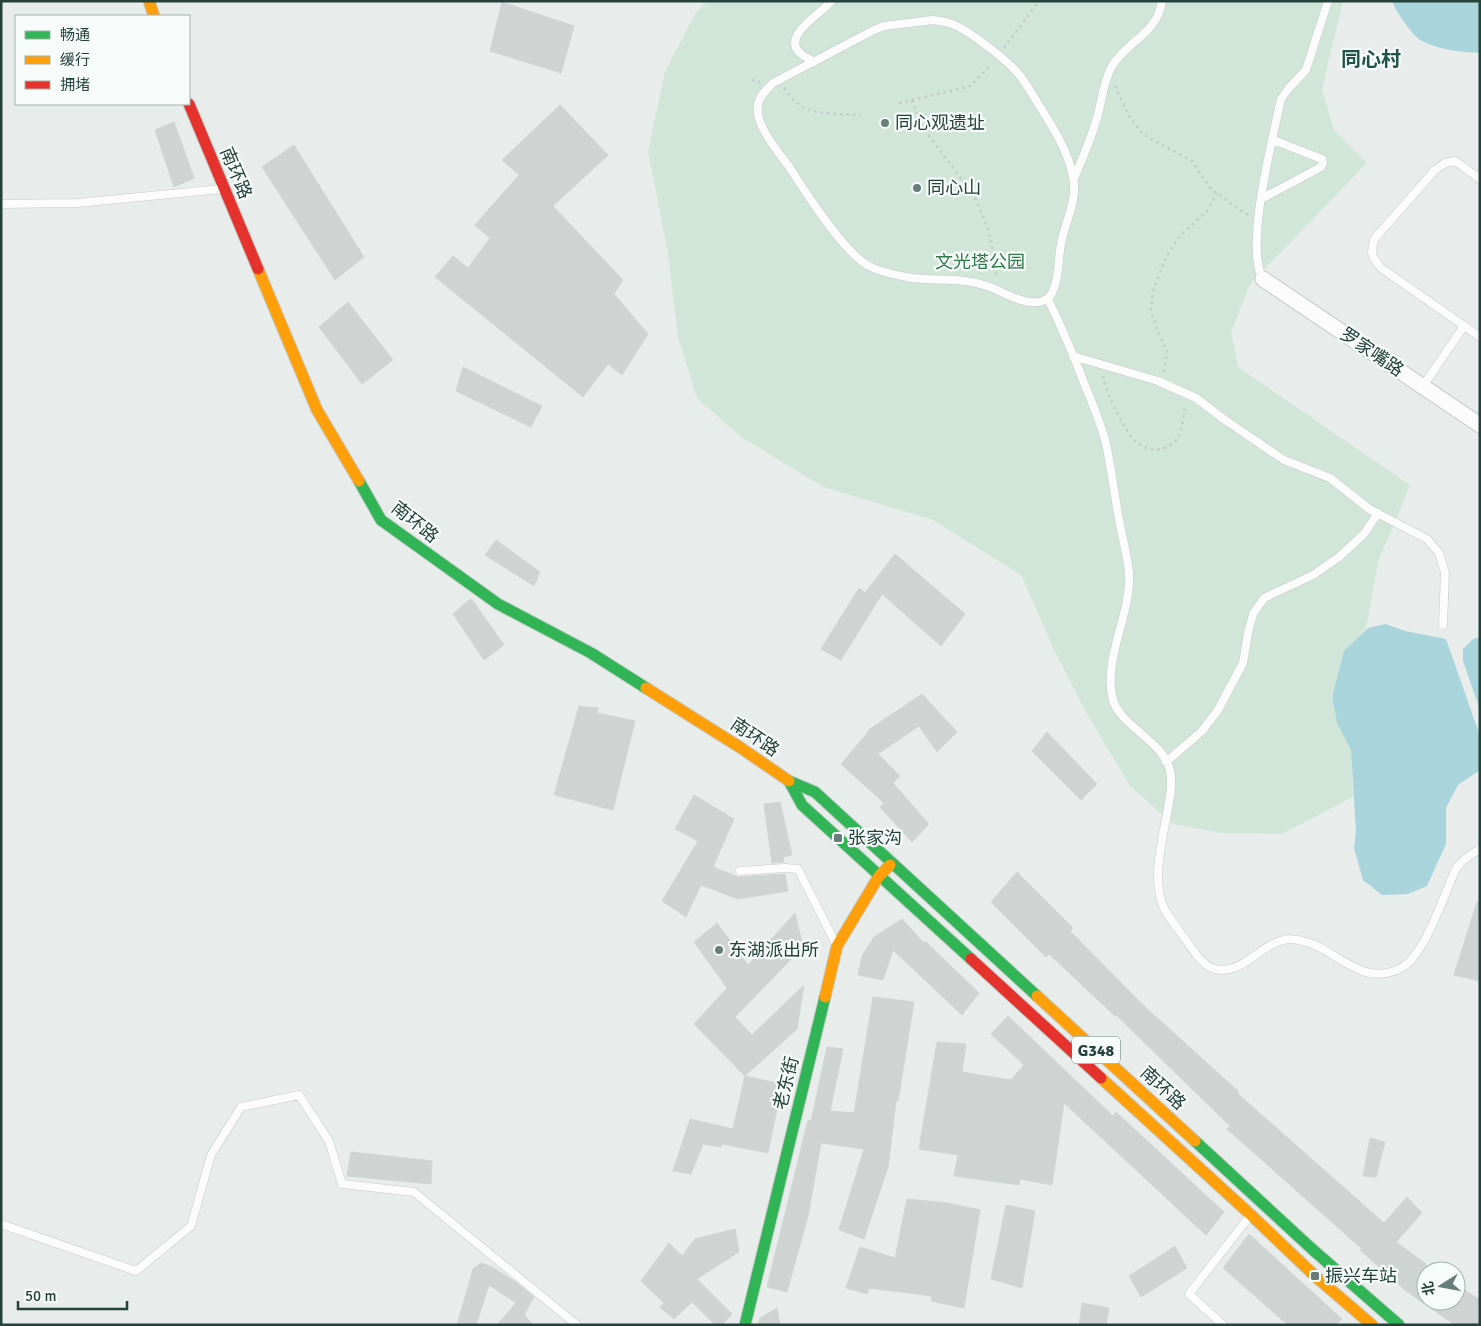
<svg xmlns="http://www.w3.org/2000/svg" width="1481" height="1326" font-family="Signika,'Noto Sans SC',sans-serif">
<rect width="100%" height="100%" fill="#e8edeb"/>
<path fill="#d1e6d8" d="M707,1H1343L1322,89L1334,130L1367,163L1250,284L1231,332L1238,367L1410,485L1378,562L1366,628L1345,652L1331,695L1338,723L1351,750L1353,797L1282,834L1221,833L1173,824L1130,786L1087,714L1055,652L1021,575L933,520L823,487L740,436L697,398L678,337L668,253L648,152L665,72L695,14Z"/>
<path fill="#a9d4db" d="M1392,1H1480V53C1460,52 1440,50 1422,41C1414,38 1395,10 1392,1Z
M1386,624L1405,631L1446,639L1480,736V770L1458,785L1446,808V844L1427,886L1408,894L1382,895L1363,880L1354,848L1356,832L1351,750L1337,723L1332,696L1344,651L1368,628Z
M1480,637V710L1463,661V649L1473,639Z"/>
<path fill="#cfd4d2" stroke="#d1d6d4" d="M502,2L574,26L561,73L490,51Z
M560,105L608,155L553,206L623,280L614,294L648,334L622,375L608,364L583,397L435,277L453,256L468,268L490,238L475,225L519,175L502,160Z
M174,122L194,178L174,187L155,130Z
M294,145L364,257L335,280L262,167Z
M348,302L393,360L362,384L319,327Z
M463,367L542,406L531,427L456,391Z
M496,540L540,572L534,586L485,555Z
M895,554L965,614L941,646L882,594L841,660L821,649L859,588L865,593Z
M470,599L473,601L504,645L484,660L453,614Z
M922,694L957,732L937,752L919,726L878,754L900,776L893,783L929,824L912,842L880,807L884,803L841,764L869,731L868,730Z
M579,706L598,708L597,713L635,721L613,810L554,795Z
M1047,732L1097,784L1081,800L1032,751Z
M694,795L734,819L713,867L738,877L785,874L788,891L738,899L701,885L686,917L662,901L698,841L675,829Z
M780,802L792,855L783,857L784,862L772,863L764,804Z
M1017,872L1073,928L1070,931L1142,1004L1239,1092L1237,1093L1384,1223L1407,1197L1422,1213L1396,1242L1426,1264V1301H1456V1284L1480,1300V1325H1455L1406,1291L1360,1250L1362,1249L1227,1129L1230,1126L1116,1015L1115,1016L1049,954L1046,957L991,902Z
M1477,902H1480V981L1454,975Z
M795,913L803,947L735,1017L752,1035L804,985L797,1029L745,1076L694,1024L727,988L694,942L717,923L748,965Z
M902,919L924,943L925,941L979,993L962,1015L893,950L883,980L858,975L862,956L874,937Z
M873,997L914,1002L898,1101H896L888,1167L864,1239L839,1230L864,1149L821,1143L808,1216L787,1292L767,1287L808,1120L811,1121L827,1047L843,1049L830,1111L854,1113Z
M1008,1016L1113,1116L1116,1112L1224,1212L1206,1235L1064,1103L1052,1185L1020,1179L1019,1185L954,1176L958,1155L919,1149L937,1042L966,1044L962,1072L1011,1080L1024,1065L991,1034Z
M745,1076L782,1084L768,1153L722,1144L721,1147L703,1144L691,1174L673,1171L690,1119L733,1129Z
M1370,1138L1385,1142L1376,1177L1363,1176Z
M351,1152L432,1161L431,1184L347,1176Z
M907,1199L947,1203L980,1210L964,1308L931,1301L932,1296L869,1288L867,1294L846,1288L860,1247L895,1258Z
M1006,1205L1035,1211L1022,1288L991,1279Z
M735,1229L739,1252L697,1279L732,1314L722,1325H715L692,1302L674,1319L660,1307L664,1303L641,1281L669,1243L682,1256L695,1239Z
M1249,1234L1342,1319L1336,1325H1288L1223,1268Z
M1175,1246L1187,1268L1141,1297L1129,1276Z
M481,1263L492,1267L517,1283L534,1297L524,1315L534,1325H497L516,1303L489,1285L476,1325H457L473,1269Z
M1082,1303L1109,1308L1106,1325H1079Z
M777,1308L780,1325H758L760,1318Z"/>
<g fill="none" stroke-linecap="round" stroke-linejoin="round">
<defs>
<path id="lane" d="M933,20C941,21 948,22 955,25C973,34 1009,61 1021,77C1027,85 1032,94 1037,102C1052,126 1068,150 1073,177C1078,201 1065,221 1061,244C1058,258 1059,289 1048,298C1032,311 1002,291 987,286C963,277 937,281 912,278C901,276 881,272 871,267C846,256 806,193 790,168C779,153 754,124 758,105C759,96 767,89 773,83L874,30L884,26Z
M814,62C810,59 804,57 800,53C781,35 822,14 831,1
M1074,178C1083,158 1091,138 1097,118C1102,100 1104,78 1114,63C1130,40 1158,32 1162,1
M1480,179L1455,161L1445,163L1435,170L1375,238C1370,253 1371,256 1381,268L1480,337
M1261,199L1321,167L1323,163L1322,159L1273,140
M1,204L77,203L222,189
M1263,279C1244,247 1273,138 1281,99L1289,88L1306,70L1328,1
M1048,299C1061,326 1073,354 1084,383C1092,403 1101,423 1106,444C1111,467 1114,491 1118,514C1121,533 1127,553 1129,572C1132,614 1102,659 1113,700C1121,727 1164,741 1170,771C1173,783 1170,796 1168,808C1163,838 1150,882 1165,910C1170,919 1177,928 1183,936C1191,947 1200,963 1212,968C1239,978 1258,947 1280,941C1288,938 1294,939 1302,941C1335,947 1361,989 1401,968C1422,957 1440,907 1449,885C1452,879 1454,871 1458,866C1464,858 1472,854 1480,849
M1073,356L1158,381L1196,398L1225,420L1284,460L1330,478L1369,509L1427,539L1439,553L1445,572L1443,625
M1423,386L1464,326
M1166,762L1202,731L1218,710L1243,663L1248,633L1253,614L1264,598L1313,575L1339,557L1364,534L1378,513
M740,871L785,868L798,869L836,944
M1,1224L136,1271L191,1226L211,1155L241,1107L299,1095L329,1141L342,1184L414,1192L577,1325
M1223,1325L1189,1294L1249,1217"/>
<path id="street" d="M1263,279L1480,425"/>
<path id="fast" d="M359,481L381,520L498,604L591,653L646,688
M789,781L815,792L1037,996
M789,781L802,805L971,959
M1195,1141L1312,1249L1399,1325
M745,1325L825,997"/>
<path id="slow" d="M149,1L154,16
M258,269L317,410L359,481
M646,688L741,748L789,781
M1037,996L1195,1141
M825,997L837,946L879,876L890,865
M1101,1078L1251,1215L1315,1276L1372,1325"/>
<path id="jam" d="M189,104L258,269
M971,959L1101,1078"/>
</defs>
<use href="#lane" stroke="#c5cac8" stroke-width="9"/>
<use href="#street" stroke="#c5cac8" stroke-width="17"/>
<use href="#fast" stroke="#c3cbc8" stroke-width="13"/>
<use href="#slow" stroke="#c3cbc8" stroke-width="13"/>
<use href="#jam" stroke="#c3cbc8" stroke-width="13"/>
<path stroke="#c3ccca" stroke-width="2.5" stroke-dasharray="2.5 4" stroke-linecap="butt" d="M1004,48L1039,1
M752,80L760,82
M1115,86L1130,118L1144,135L1192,161L1211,189L1244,213L1249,215
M784,88C789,95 796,103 803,107C816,115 846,114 861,115
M912,100L924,129L974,196L987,226L996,263V278
M899,103L971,86L991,64
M1164,372L1167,351L1158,332L1151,310L1153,291L1166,257L1179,237L1207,211L1217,193
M1103,376C1104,389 1124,429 1133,439C1140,447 1151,451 1161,449C1166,448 1175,443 1177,439C1183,429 1183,416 1185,405"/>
<use href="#lane" stroke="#fcfcfc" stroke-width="8"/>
<use href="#street" stroke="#fcfcfc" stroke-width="15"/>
<use href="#fast" stroke="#30b455" stroke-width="11"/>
<use href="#slow" stroke="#ff9f0a" stroke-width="11"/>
<use href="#jam" stroke="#e5322d" stroke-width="11"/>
</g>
<g fill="#697e78" stroke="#f7fbf9" stroke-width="2">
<circle cx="885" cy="123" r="5"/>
<circle cx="917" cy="188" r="5"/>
<rect x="833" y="833" width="10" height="10" rx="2.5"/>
<circle cx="719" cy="950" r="5"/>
<rect x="1310" y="1271" width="10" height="10" rx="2.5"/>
</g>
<g text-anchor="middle" stroke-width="4.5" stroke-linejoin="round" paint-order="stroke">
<rect fill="#f7fbf9" stroke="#637a73" stroke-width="1" x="1072" y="1036.5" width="48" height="27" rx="4"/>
<g font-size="16" font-weight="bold" fill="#24423a">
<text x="1096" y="1056">G348</text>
</g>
<g font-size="18" fill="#24423a" stroke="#f7fbf9" text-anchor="start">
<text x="895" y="129">同心观遗址</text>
<text x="927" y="194">同心山</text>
<text x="848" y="844">张家沟</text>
<text x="729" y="956">东湖派出所</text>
<text x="1325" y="1282">振兴车站</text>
</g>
<g font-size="18" fill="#24423a" stroke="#f7fbf9">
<text transform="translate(236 173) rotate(67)" y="6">南环路</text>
<text transform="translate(1372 352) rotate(34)" y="6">罗家嘴路</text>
<text transform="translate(415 522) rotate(39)" y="6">南环路</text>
<text transform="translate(755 737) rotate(34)" y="6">南环路</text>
<text transform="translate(786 1083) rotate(-76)" y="6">老东街</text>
<text transform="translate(1163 1088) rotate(43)" y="6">南环路</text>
</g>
<g font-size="18" fill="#2d7a4b" stroke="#f7fbf9">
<text x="980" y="268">文光塔公园</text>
</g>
<g font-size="20" font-weight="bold" fill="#1f5548" stroke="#f7fbf9">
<text x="1371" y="66">同心村</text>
</g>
</g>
<rect width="1481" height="1326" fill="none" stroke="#24423a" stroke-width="5"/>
<rect x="15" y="15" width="175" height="90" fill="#f7fbf9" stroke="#a3b1ad"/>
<rect x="25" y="31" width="25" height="8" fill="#30b455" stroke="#a3b1ad"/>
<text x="60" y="40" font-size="15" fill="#24423a">畅通</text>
<rect x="25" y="56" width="25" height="8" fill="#ff9f0a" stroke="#a3b1ad"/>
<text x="60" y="65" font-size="15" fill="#24423a">缓行</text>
<rect x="25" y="81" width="25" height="8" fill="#e5322d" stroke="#a3b1ad"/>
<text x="60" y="90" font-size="15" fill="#24423a">拥堵</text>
<g transform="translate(1441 1286) rotate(259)"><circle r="24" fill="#f7fbf9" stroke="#a3b1ad"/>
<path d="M0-4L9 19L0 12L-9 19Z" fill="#697e78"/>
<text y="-8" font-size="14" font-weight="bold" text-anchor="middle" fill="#24423a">北</text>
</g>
<path d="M18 1301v8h109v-8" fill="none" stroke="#24423a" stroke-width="2.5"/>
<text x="25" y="1301" font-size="15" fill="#24423a" stroke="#f7fbf9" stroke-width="4" paint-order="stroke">50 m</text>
</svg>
